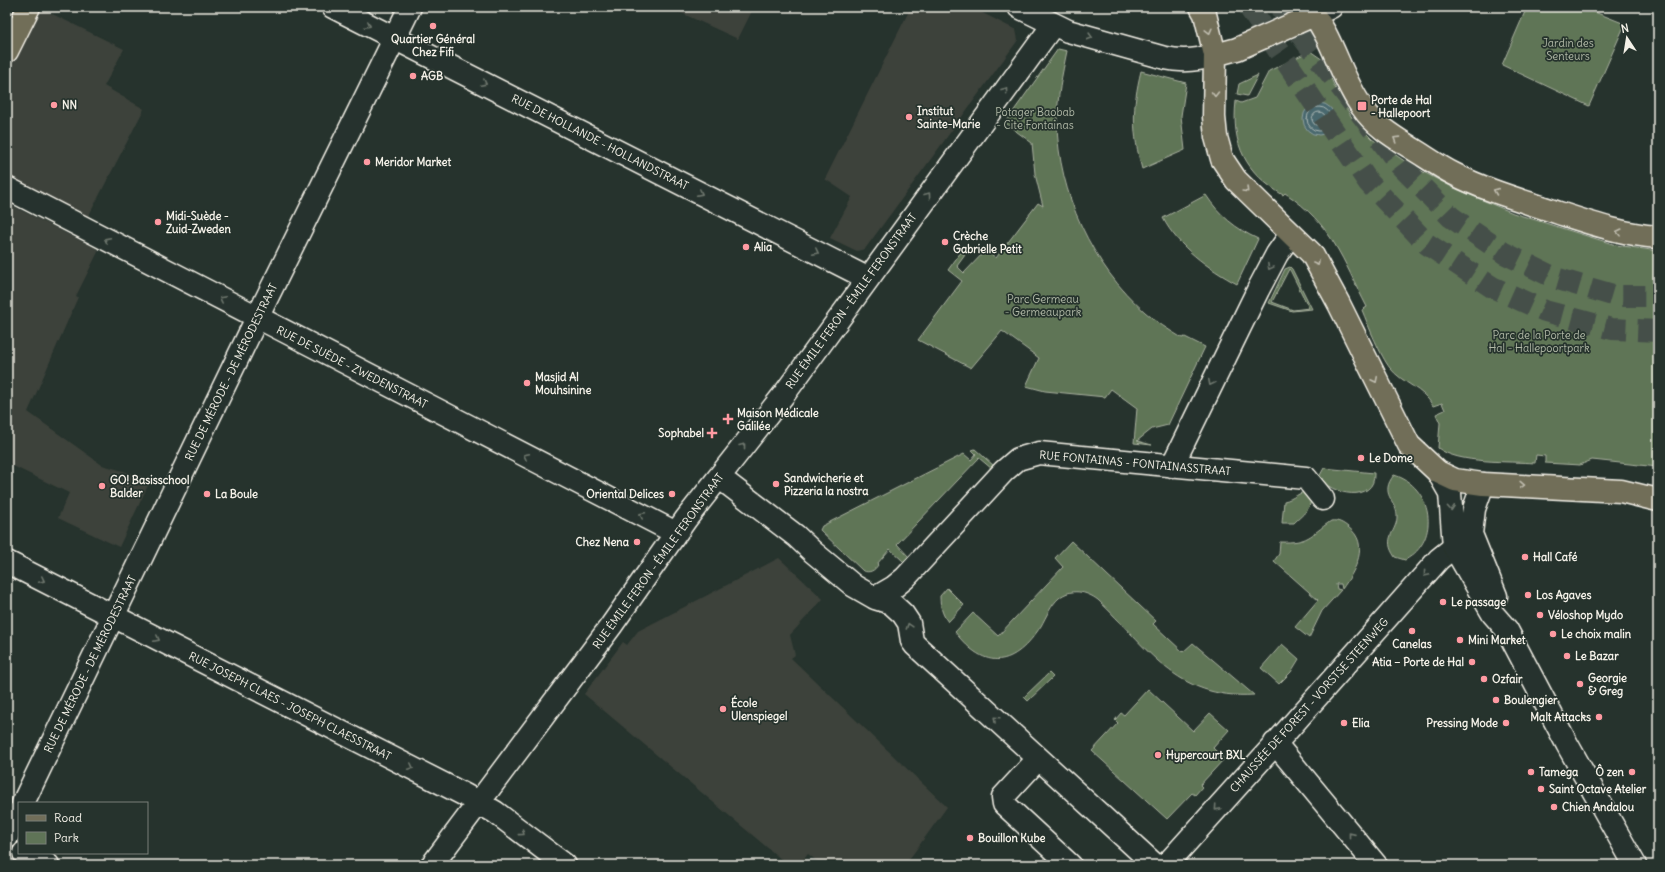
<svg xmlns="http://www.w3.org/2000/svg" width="1665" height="872" font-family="Delius,sans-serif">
<rect width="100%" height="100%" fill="#26332d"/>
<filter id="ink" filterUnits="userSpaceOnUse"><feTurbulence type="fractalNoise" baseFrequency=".025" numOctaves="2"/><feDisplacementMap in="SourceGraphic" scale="8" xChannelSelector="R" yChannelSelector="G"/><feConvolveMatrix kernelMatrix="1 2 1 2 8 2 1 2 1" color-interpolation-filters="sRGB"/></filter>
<g filter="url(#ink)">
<path fill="#3d423b" d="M679,7H754L738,39L677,11Z
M911,7H971L1016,30L1018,40L865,249L857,251L830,238L852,197L825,179Z
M40,8L124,49L104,86L144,109L87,219L7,177V72Z
M7,203L99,250L76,296L78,297L28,412L102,465L151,479L119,547L58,518L69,493L7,463Z
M779,558L823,599L790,635L795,655L791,658L947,807L905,865H822L808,854L799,865H788L584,694L623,642L627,645L638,631Z"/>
<path fill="#5f7457" stroke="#aab2a0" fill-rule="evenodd" d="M1527,7H1582L1625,24L1589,106L1502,65Z
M1058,49L1067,51C1062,75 1057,98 1057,123C1058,192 1092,266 1145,312C1156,322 1169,330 1182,338L1185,337L1205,347L1168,425L1152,429L1137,441L1152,445L1134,443L1137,408L1111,389L1105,397L1045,391L1026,386L1039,358L1002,331L971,368L918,340L962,281L948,270L961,252L965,255L957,266L964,273L986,250L996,258L1038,203L1043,206L1035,174L1032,143L1005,123Z
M1310,51L1323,60L1337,92L1354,121L1372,139L1412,166L1454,188L1513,213L1616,245L1658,251V467L1592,460L1580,465L1545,463V456L1536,455L1535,463C1509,461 1458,464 1438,448L1440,423L1436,414L1445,410L1442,403L1433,406C1423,388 1403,384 1390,368C1381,357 1368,325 1362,310L1367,307C1342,259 1333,225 1285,193L1283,195C1246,173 1231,145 1236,101L1241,103L1255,98L1269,71Z
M1141,71L1186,83L1181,116L1185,150L1142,169C1132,132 1132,108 1141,71Z
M1258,75L1247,96L1237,94L1239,84Z
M1206,195C1219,215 1236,229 1258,239L1237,284C1209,269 1177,246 1163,218Z
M1290,267L1292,269L1312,309L1292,311L1269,303L1285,269ZM1289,269L1290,270L1309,308L1293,310L1272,302Z
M975,449L994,466L992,469L979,458L897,544L909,557L904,562L890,549L877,564L878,565C874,571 870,573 863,571L820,530L822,526L964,454L971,460L976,454L972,450Z
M1324,468L1374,473C1376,504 1330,495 1319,477Z
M1394,475C1432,486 1442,540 1405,560L1395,557C1381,537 1398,532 1397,515C1396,500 1379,494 1394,475Z
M1308,491C1316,506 1304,513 1294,523H1282L1284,501C1294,499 1299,492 1308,491Z
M1331,521C1338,520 1343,523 1348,527C1371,544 1355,571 1342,589L1341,584H1336L1337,589L1341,590L1322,611L1309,638L1295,627L1318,600L1274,561L1279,554L1280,542C1309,543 1309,536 1331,521Z
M1071,541L1156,621L1153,624L1183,652L1193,643L1254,695C1175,700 1148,647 1098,600C1086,591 1071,588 1059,598C1051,605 1046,617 1041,626C1014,667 986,672 955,632L973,613L998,636L1063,567L1055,558Z
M947,588L964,605L948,622C942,614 940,606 940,596Z
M1282,644L1299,659L1291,672L1279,684L1261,668Z
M1049,673L1053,677L1028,701L1024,697Z
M1148,689L1193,731L1210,713L1229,730L1213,748L1224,759L1200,785L1202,787L1195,795L1192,793L1167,819L1092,751L1118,723L1115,720L1121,713L1124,715Z"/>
<path fill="#48686e" stroke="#8d9f9f" d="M1303 119a16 16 0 1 1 32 0a16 16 0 1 1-32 0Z"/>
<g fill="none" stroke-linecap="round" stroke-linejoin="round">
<path stroke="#afbab7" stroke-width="1" d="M1307 119a12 12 0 1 1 24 0a12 12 0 1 1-24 0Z
M1312 119a7 7 0 1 1 14 0a7 7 0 1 1-14 0Z"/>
<path stroke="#455049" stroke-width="22" stroke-dasharray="22 11" stroke-linecap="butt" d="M1249,7L1369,183L1427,244L1492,287L1545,311L1612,329L1658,331
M1280,7L1400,165L1451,217L1504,253L1555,278L1616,296H1658"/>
<defs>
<path id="street" d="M333,7L867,278
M1019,7L1068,31L1165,58C1182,62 1199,60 1215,55
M7,188L676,533
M1172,466L1258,290L1277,254L1291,234
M719,477L796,536L813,552L854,586L875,598L891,603L903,614L909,623L912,641L915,645L1155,865
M7,562L465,795L495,812L565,865
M875,598L894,587L905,578L1004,471L1018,459L1039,453L1306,478L1323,499
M1275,743L1376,865
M1038,759L1003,797L1004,804L1070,865
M23,803L257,318L410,7
M7,837L19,812
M24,853L48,865
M432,865L611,626L686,519L785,393L1053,25
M1166,865L1285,733L1439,559L1454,547"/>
<path id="secondary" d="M1314,15L1331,7
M1438,472L1450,493L1454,547L1493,614L1507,630L1567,744L1635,865
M1483,484L1474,509L1471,534L1496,596"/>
<path id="primary" d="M1201,7L1205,14L1215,55L1214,117L1216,137L1222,159L1236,180L1312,254L1339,304L1409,445L1438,472L1455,480L1483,484L1621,491L1658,500
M1307,7C1332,33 1340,77 1362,107C1375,126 1394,137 1413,149C1426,157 1440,167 1454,174C1487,191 1524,201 1559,213C1593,224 1622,234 1658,237
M7,51L29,7
M1215,55L1237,49L1314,15"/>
</defs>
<use href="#street" stroke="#f4f1e8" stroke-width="25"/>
<use href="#secondary" stroke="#f4f1e8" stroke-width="25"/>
<use href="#primary" stroke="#f4f1e8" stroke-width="25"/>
<use href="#street" stroke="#26332d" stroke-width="22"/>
<use href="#secondary" stroke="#26332d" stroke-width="22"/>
<use href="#primary" stroke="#716e59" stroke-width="22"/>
<path stroke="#f4f1e8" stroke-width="1" d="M7,23L15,7"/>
</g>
<defs><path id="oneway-chevron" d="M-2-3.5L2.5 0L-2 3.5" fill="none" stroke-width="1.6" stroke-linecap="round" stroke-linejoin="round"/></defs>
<g stroke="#6e766e">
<use href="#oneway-chevron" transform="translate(368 25) rotate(27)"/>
<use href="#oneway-chevron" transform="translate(1090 37) rotate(16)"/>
<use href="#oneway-chevron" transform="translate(484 83) rotate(27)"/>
<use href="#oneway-chevron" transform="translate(1005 90) rotate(-54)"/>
<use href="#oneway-chevron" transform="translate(700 193) rotate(27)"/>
<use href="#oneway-chevron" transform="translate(928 195) rotate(-54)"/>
<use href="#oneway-chevron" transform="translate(107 240) rotate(-153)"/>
<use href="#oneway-chevron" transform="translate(816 252) rotate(27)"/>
<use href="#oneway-chevron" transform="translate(1270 267) rotate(118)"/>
<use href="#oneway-chevron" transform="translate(222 299) rotate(-153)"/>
<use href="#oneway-chevron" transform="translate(1211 383) rotate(117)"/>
<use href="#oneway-chevron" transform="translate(743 446) rotate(-52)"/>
<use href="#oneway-chevron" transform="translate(526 456) rotate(-153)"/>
<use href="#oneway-chevron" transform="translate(1451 508) rotate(86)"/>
<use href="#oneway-chevron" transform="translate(642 515) rotate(-153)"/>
<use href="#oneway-chevron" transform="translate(1426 574) rotate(130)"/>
<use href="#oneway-chevron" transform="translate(42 580) rotate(27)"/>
<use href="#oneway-chevron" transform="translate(909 626) rotate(-108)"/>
<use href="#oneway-chevron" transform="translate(157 639) rotate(27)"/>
<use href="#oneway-chevron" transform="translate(996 719) rotate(-137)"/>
<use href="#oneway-chevron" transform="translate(411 767) rotate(27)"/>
<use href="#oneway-chevron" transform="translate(1217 808) rotate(132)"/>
<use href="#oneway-chevron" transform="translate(522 833) rotate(37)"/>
<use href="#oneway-chevron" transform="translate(1351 835) rotate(-129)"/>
</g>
<g stroke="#c0bdaf">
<use href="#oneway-chevron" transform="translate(1209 31) rotate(76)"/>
<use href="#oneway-chevron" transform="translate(1215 94) rotate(91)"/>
<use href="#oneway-chevron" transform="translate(1396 139) rotate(-148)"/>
<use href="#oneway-chevron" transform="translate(1246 190) rotate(45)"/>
<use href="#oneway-chevron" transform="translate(1496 191) rotate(-158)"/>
<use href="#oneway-chevron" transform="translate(1619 232) rotate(-166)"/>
<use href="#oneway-chevron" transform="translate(1317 263) rotate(61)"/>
<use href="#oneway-chevron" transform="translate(1375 380) rotate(64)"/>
<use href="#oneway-chevron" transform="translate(1522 485) rotate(2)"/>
</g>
</g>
<g fill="#ff9aa2" stroke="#26332d" stroke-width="1.5">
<circle cx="433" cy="26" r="4"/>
<circle cx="413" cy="76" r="4"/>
<circle cx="54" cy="105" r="4"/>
<rect x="1357" y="101" width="10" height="10" rx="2"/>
<circle cx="909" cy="117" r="4"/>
<circle cx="367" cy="162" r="4"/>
<circle cx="158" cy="222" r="4"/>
<circle cx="945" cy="242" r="4"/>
<circle cx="746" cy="247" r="4"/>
<circle cx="527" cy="383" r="4"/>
<path d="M726 413h4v4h4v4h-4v4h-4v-4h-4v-4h4z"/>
<path d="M710 427h4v4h4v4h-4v4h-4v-4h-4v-4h4z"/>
<circle cx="1361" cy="458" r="4"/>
<circle cx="776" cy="484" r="4"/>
<circle cx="102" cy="486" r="4"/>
<circle cx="207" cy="494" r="4"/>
<circle cx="672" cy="494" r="4"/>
<circle cx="637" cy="542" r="4"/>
<circle cx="1525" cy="557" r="4"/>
<circle cx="1528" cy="595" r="4"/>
<circle cx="1443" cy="602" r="4"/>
<circle cx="1540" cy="615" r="4"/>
<circle cx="1412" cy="631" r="4"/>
<circle cx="1553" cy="634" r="4"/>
<circle cx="1460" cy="640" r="4"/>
<circle cx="1567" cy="656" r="4"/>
<circle cx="1472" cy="662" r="4"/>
<circle cx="1484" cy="679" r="4"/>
<circle cx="1580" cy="684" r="4"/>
<circle cx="1496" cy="700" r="4"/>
<circle cx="723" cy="709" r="4"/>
<circle cx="1599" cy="717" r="4"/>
<circle cx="1344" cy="723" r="4"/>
<circle cx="1506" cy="723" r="4"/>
<circle cx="1158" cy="755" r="4"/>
<circle cx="1531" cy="772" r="4"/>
<circle cx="1632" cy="772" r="4"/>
<circle cx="1541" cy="789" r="4"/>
<circle cx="1554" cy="807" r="4"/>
<circle cx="970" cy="838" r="4"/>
</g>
<g text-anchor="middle" stroke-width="3.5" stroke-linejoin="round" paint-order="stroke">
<g font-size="11" font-weight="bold" fill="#f4f1e8" stroke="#26332d" text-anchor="start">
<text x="433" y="43" text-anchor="middle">Quartier Général<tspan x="433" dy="13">Chez Fifi</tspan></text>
<text x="421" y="80">AGB</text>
<text x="1371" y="104">Porte de Hal<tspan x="1371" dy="13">- Hallepoort</tspan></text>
<text x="62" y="109">NN</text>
<text x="917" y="115">Institut<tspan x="917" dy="13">Sainte-Marie</tspan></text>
<text x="375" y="166">Meridor Market</text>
<text x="166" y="220">Midi-Suède -<tspan x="166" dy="13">Zuid-Zweden</tspan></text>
<text x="953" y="240">Crèche<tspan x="953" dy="13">Gabrielle Petit</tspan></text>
<text x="754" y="251">Alia</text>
<text x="535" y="381">Masjid Al<tspan x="535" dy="13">Mouhsinine</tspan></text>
<text x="737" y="417">Maison Médicale<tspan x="737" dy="13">Galilée</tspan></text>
<text x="704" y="437" text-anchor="end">Sophabel</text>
<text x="1369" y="462">Le Dome</text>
<text x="784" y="482">Sandwicherie et<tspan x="784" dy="13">Pizzeria la nostra</tspan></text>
<text x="110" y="484">GO! Basisschool<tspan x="110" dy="13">Balder</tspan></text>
<text x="215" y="498">La Boule</text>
<text x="664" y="498" text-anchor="end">Oriental Delices</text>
<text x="629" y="546" text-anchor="end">Chez Nena</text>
<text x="1533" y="561">Hall Café</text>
<text x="1536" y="599">Los Agaves</text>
<text x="1451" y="606">Le passage</text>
<text x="1548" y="619">Véloshop Mydo</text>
<text x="1561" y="638">Le choix malin</text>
<text x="1468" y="644">Mini Market</text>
<text x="1412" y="648" text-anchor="middle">Canelas</text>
<text x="1575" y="660">Le Bazar</text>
<text x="1464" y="666" text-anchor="end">Atia – Porte de Hal</text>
<text x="1588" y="682">Georgie<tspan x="1588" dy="13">&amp; Greg</tspan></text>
<text x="1492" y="683">Ozfair</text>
<text x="1504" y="704">Boulengier</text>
<text x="731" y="707">École<tspan x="731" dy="13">Ulenspiegel</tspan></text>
<text x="1591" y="721" text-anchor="end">Malt Attacks</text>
<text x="1352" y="727">Elia</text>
<text x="1498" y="727" text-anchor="end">Pressing Mode</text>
<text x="1166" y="759">Hypercourt BXL</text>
<text x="1539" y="776">Tamega</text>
<text x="1624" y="776" text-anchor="end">Ô zen</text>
<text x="1549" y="793">Saint Octave Atelier</text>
<text x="1562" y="811">Chien Andalou</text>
<text x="978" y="842">Bouillon Kube</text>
</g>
<g font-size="11" fill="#b1b9a7" stroke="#26332d">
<text x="1568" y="47">Jardin des<tspan x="1568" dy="13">Senteurs</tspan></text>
<text x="1035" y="116">Potager Baobab<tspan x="1035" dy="13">- Cite Fontainas</tspan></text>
<text x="1043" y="303">Parc Germeau<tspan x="1043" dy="13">- Germeaupark</tspan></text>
<text x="1539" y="339">Parc de la Porte de<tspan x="1539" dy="13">Hal - Hallepoortpark</tspan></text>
</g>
<g font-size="11" fill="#f4f1e8" stroke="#26332d">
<text transform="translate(600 142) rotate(27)" y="4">RUE DE HOLLANDE - HOLLANDSTRAAT</text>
<text transform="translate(851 301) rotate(-54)" y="4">RUE ÉMILE FERON - ÉMILE FERONSTRAAT</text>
<text transform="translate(352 367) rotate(27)" y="4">RUE DE SUÈDE - ZWEDENSTRAAT</text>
<text transform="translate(231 372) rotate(-64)" y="4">RUE DE MÉRODE - DE MÉRODESTRAAT</text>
<text transform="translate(1135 463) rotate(5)" y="4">RUE FONTAINAS - FONTAINASSTRAAT</text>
<text transform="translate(658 561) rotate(-54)" y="4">RUE ÉMILE FERON - ÉMILE FERONSTRAAT</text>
<text transform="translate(90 664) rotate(-64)" y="4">RUE DE MÉRODE - DE MÉRODESTRAAT</text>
<text transform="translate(1309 705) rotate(-48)" y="4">CHAUSSÉE DE FOREST - VORSTSE STEENWEG</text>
<text transform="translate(290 706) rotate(27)" y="4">RUE JOSEPH CLAES - JOSEPH CLAESSTRAAT</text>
</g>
</g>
<rect width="1665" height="872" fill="none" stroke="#26332d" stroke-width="24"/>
<rect x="12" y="12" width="1641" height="848" fill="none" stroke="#f4f1e8" stroke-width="1.5" filter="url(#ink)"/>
<rect x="18" y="802" width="130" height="52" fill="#26332d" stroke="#787f78"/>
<rect x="26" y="815" width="20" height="6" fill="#716e59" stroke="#787f78"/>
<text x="54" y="822" font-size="12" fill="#f4f1e8">Road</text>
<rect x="26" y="832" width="20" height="12" fill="#5f7457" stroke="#787f78"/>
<text x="54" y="842" font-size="12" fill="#f4f1e8">Park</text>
<g transform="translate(1627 38) rotate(348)" stroke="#26332d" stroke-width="3" paint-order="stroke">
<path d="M0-3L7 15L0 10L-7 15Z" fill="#f4f1e8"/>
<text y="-6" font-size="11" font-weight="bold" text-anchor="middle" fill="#f4f1e8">N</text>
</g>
</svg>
